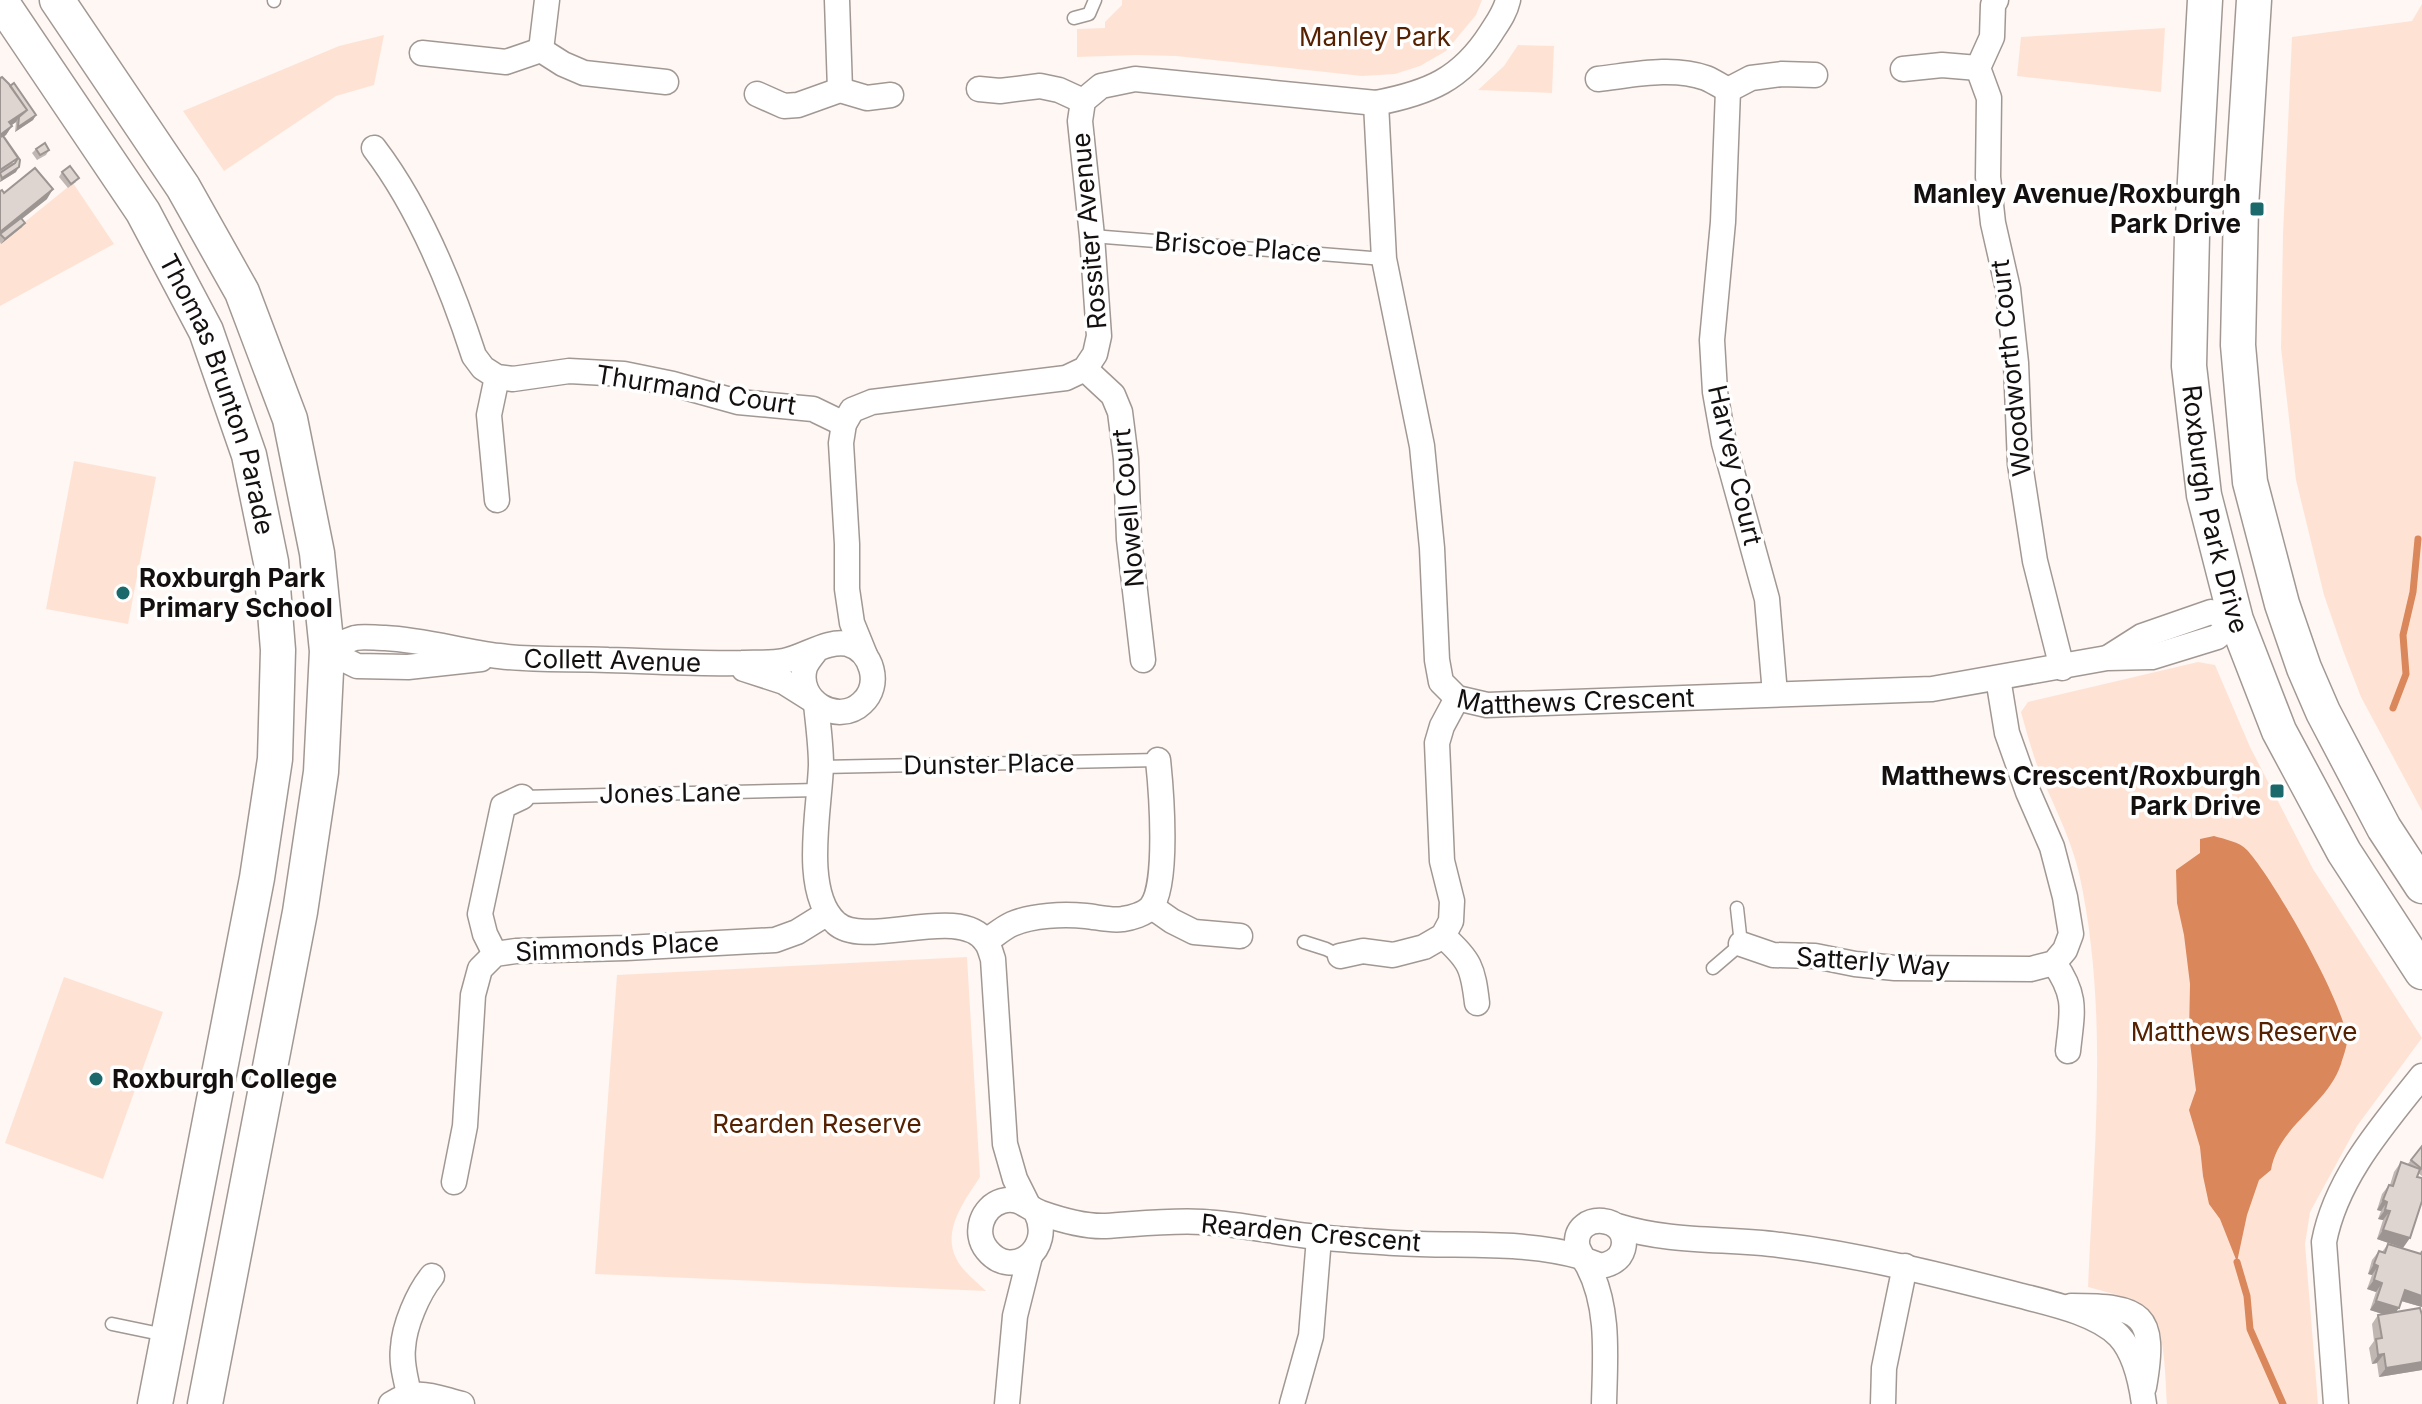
<svg xmlns="http://www.w3.org/2000/svg" width="2422" height="1404" font-family="Inter,sans-serif">
<rect width="100%" height="100%" fill="#fef7f4"/>
<path fill="#fee3d5" d="M1122,0H1482L1476,15L1446,51L1420,66L1395,74L1362,76L1176,56L1136,55L1077,57V29L1105,28V22L1122,5Z
M2422,4V811L2361,697L2344,653L2324,595L2296,480L2281,348L2283,234L2292,37L2412,21Z
M2165,28L2161,92L2017,76L2021,37Z
M384,35L374,85L336,96L224,171L183,111L339,46Z
M1518,45L1554,46L1552,93L1478,90L1504,66Z
M73,183L114,244L0,306V242Z
M74,461L156,477L128,624L46,609Z
M2198,662L2215,665L2250,747L2313,869L2422,1038L2357,1126L2310,1212L2305,1244L2318,1404H2167C2165,1380 2166,1335 2152,1316C2139,1298 2108,1293 2088,1287C2094,1149 2109,1009 2079,873C2070,835 2051,801 2037,765C2031,748 2026,730 2021,712L2028,702Z
M967,957L980,1177C965,1200 942,1230 956,1258C962,1271 976,1281 986,1291L595,1274L617,975Z
M64,977L163,1012L103,1179L5,1143Z"/>
<path fill="#d9875b" d="M2214,836C2224,839 2240,842 2247,850C2273,878 2345,1004 2347,1040C2347,1047 2343,1057 2341,1064C2327,1106 2278,1126 2271,1170L2259,1180L2247,1215L2237,1262L2220,1219L2209,1204L2203,1176L2200,1147L2189,1110L2196,1090L2189,1035L2190,984L2184,935L2177,903L2176,870L2200,853V839Z"/>
<g fill="none" stroke-linecap="round" stroke-linejoin="round">
<path stroke="#d9875b" stroke-width="7" d="M2393,708L2406,674L2403,635L2413,592L2418,539
M2237,1262L2247,1296L2250,1329L2283,1404"/>
<defs>
<path id="lane" d="M274,0V1
M1074,18L1089,14L1095,0
M1092,236L1384,259
M821,767L1158,760
M522,797L818,790
M1304,942L1326,949L1340,956
M1713,968L1741,944L1737,908
M112,1324L165,1335"/>
<g id="street">
<path d="M837,0L840,90"/>
<path d="M1996,0L1993,5L1992,37L1978,68L1989,98L1988,177L1993,223L2008,289L2016,363L2020,464L2035,561L2062,668"/>
<path d="M541,50L563,64L584,73L666,82"/>
<path d="M541,50L547,0"/>
<path d="M422,53L506,62L541,50"/>
<path d="M1903,69L1942,65L1978,68"/>
<path d="M1598,79C1633,75 1672,66 1706,78C1713,81 1721,86 1728,90"/>
<path d="M979,89L1000,91L1040,86L1059,90L1083,101"/>
<path d="M1728,90L1723,222L1712,340L1715,392L1724,443L1767,599L1775,694"/>
<path d="M1728,90L1751,78L1782,74L1815,75"/>
<path d="M757,94L784,106L798,105L840,90L867,98L891,95"/>
<path id="s1" d="M1376,103L1384,259L1422,446L1432,548L1437,660L1441,682L1457,698L1487,705L1932,689L2107,658L2152,657L2217,637L2236,620"/>
<path d="M374,148C419,207 451,285 474,356L483,368L497,377L513,379L569,371L624,374L673,384L738,402L813,409L844,424"/>
<path d="M1085,369L1113,395L1120,412L1126,459L1129,539L1143,660"/>
<path d="M497,377L489,415L497,500"/>
<path id="s2" d="M327,651C336,647 345,641 355,638C363,636 375,638 385,638C424,640 460,651 499,656C534,661 572,658 608,660C653,661 697,664 742,663C755,662 771,664 784,661C804,657 829,639 848,644C872,651 882,685 862,703C838,726 795,701 805,667C807,662 811,657 815,652"/>
<path d="M327,651L357,666L408,667L481,659"/>
<path d="M865,655L852,623L847,589V544L841,443L844,424L852,410L872,402L1066,378L1085,369L1095,354L1099,336L1092,236L1080,121L1083,101L1101,86L1135,79L1376,103C1428,93 1461,80 1491,33C1498,22 1505,13 1508,0"/>
<path d="M2109,657L2142,636L2211,612L2236,620"/>
<path d="M744,669L784,682L811,699"/>
<path d="M816,704C818,724 821,745 821,765C820,807 801,892 836,923C865,950 960,903 986,942C990,947 991,954 993,959L1005,1144L1015,1179L1028,1205"/>
<path d="M1152,907L1172,921L1194,932L1240,936"/>
<path d="M1443,936C1470,960 1473,968 1477,1003"/>
<path d="M986,941C994,936 1003,928 1012,924C1033,915 1063,914 1086,916C1097,917 1111,921 1123,919C1131,918 1145,914 1151,907C1169,885 1161,788 1158,760"/>
<path d="M1741,944L1773,955L1815,956L1855,964L1895,968L2031,969L2054,963L2065,950L2071,934L2065,897L2052,847L2028,792L2007,733L1998,678"/>
<path d="M495,954L485,934L480,914L503,806L522,797"/>
<path d="M1340,956L1363,951L1393,955L1424,947L1443,936L1451,921L1452,901L1442,861L1437,743L1442,726L1457,698"/>
<path d="M2054,963C2078,997 2072,1012 2068,1051"/>
<path d="M454,1182L465,1126L473,995L480,969L495,954L516,951L626,948L775,940L797,932L826,914"/>
<path d="M1036,1212C1055,1249 1012,1281 987,1250C973,1233 982,1207 1002,1201C1020,1196 1027,1208 1041,1213C1061,1220 1084,1227 1106,1226C1138,1224 1171,1220 1203,1222C1241,1224 1279,1233 1317,1237C1343,1240 1369,1241 1395,1243C1458,1247 1521,1240 1582,1257"/>
<path d="M1617,1226C1672,1243 1724,1238 1780,1245C1861,1255 1940,1275 2018,1295C2049,1303 2097,1313 2119,1336C2134,1352 2141,1382 2144,1404"/>
<path d="M1585,1260L1601,1266C1611,1264 1620,1260 1623,1249C1632,1215 1575,1210 1577,1244C1578,1252 1584,1259 1588,1266C1610,1308 1605,1358 1604,1404"/>
<path d="M2071,1306C2142,1306 2157,1313 2144,1387"/>
<path d="M409,1394C406,1379 401,1364 403,1348C404,1326 418,1293 432,1276"/>
<path d="M391,1404C417,1387 434,1397 462,1404"/>
<path d="M1007,1404L1015,1316L1030,1256"/>
<path d="M1292,1404L1311,1336L1319,1238"/>
<path d="M1883,1404L1884,1368L1905,1266"/>
<path d="M2336,1404L2324,1242C2336,1178 2383,1125 2422,1076"/>
</g>
<g id="secondary">
<path id="s3" d="M0,0L143,212L206,331L249,455L271,562L278,650L275,759L257,878L155,1404"/>
<path d="M57,0L183,187L242,292L290,419L317,553L327,651L321,772L300,912L205,1404"/>
<path id="s4" d="M2205,0L2192,235L2189,366L2204,495L2236,620L2279,731L2344,852L2422,972"/>
<path d="M2254,0L2241,207L2238,345L2250,482L2282,604L2304,668L2323,712L2384,828L2422,886"/>
</g>
</defs>
<use href="#lane" stroke="#a29893" stroke-width="15"/>
<use href="#street" stroke="#a29893" stroke-width="27"/>
<use href="#secondary" stroke="#a29893" stroke-width="37"/>
<use href="#lane" stroke="#fff" stroke-width="12"/>
<use href="#street" stroke="#fff" stroke-width="24"/>
<use href="#secondary" stroke="#fff" stroke-width="34"/>
</g>
<path fill="#c0b7b3" d="M0,78L36,115L33,120L15,132L16,122L12,125L6,135L3,137L16,172L0,182Z
M36,149L49,150L46,155L37,160L32,153Z
M62,172L76,182L68,188L59,177Z
M0,191L4,193L47,199L22,219V227L1,244L0,242Z
M2422,1146V1176L2418,1173L2403,1248L2377,1239L2383,1220L2378,1219L2381,1211L2377,1210L2382,1194L2389,1185H2390L2394,1172L2401,1162L2407,1165Z
M2388,1244L2420,1254L2422,1251V1307L2401,1301L2396,1312L2422,1370L2379,1377L2377,1363L2372,1364L2369,1348L2374,1341L2372,1324L2378,1315L2382,1314L2370,1310L2376,1292L2367,1289L2372,1275L2368,1274L2372,1260L2379,1251L2382,1252Z"/>
<path fill="#9c9592" d="M27,110L20,119L19,117L16,122L3,131L9,122Z
M36,115L33,120L15,132L18,127Z
M12,126L6,135L0,139V135Z
M19,167L16,172L0,182L2,178Z
M53,189L47,199L1,235L0,234V232Z
M25,223L22,227L1,244L5,239Z
M2383,1200L2387,1202L2381,1211L2377,1210Z
M2385,1210L2390,1211L2383,1220L2378,1219Z
M2383,1230L2410,1238L2403,1248L2377,1239Z
M2374,1264L2378,1266L2372,1275L2368,1274Z
M2374,1280L2382,1283L2376,1292L2367,1289Z
M2405,1290L2422,1296V1307L2398,1300Z
M2376,1301L2399,1308L2392,1317L2370,1310Z
M2384,1354L2377,1363L2372,1364L2378,1355Z
M2422,1362V1370L2379,1377L2386,1368Z"/>
<path fill="#dfd5d0" stroke="#9c9592" stroke-width="2" d="M2,77L9,84L27,110L9,122L12,126L0,135V78Z
M14,83L36,115L18,127L19,117L27,110L10,86Z
M3,136L18,158L0,170V137Z
M4,137L20,160L19,167L2,178L0,173L15,163L18,158Z
M45,143L49,150L40,155L36,149Z
M70,166L79,178L71,184L62,172Z
M35,168L53,189L0,232V191L2,190L4,193Z
M21,218L25,223L5,239L0,234Z
M2422,1146V1169L2411,1160Z
M2401,1162L2420,1169L2417,1177L2422,1178V1201L2410,1238L2383,1230L2390,1211L2385,1210L2387,1202L2383,1200L2389,1185L2393,1186Z
M2388,1244L2421,1254L2422,1251V1296L2405,1290L2399,1308L2376,1301L2382,1283L2374,1280L2378,1266L2374,1264L2379,1251L2385,1253Z
M2420,1308L2422,1315V1362L2386,1368L2384,1354L2378,1355L2376,1339L2382,1338L2378,1315Z"/>
<g fill="#1b696b" stroke="#fff" stroke-width="3">
<rect x="2249" y="201" width="16" height="16" rx="4"/>
<circle cx="123" cy="593" r="8"/>
<rect x="2269" y="783" width="16" height="16" rx="4"/>
<circle cx="96" cy="1079" r="8"/>
</g>
<g text-anchor="middle" stroke-width="7" stroke-linejoin="round" paint-order="stroke">
<g font-size="26" fill="#552100" stroke="#fff">
<text x="1375" y="46">Manley Park</text>
<text x="2244" y="1041">Matthews Reserve</text>
<text x="817" y="1133">Rearden Reserve</text>
</g>
<g font-size="26" font-weight="bold" fill="#14100f" stroke="#fff" text-anchor="end">
<text x="2241" y="203">Manley Avenue/Roxburgh<tspan x="2241" dy="30">Park Drive</tspan></text>
<text x="139" y="587" text-anchor="start">Roxburgh Park<tspan x="139" dy="30">Primary School</tspan></text>
<text x="2261" y="785">Matthews Crescent/Roxburgh<tspan x="2261" dy="30">Park Drive</tspan></text>
<text x="112" y="1088" text-anchor="start">Roxburgh College</text>
</g>
<g font-size="26" fill="#14100f" stroke="#fff">
<text transform="translate(1089 231) rotate(-95)" y="9">Rossiter Avenue</text>
<text transform="translate(1238 247) rotate(4)" y="9">Briscoe Place</text>
<text transform="translate(2011 368) rotate(-96)" y="9">Woodworth Court</text>
<text transform="translate(696 390) rotate(9)" y="9">Thurmand Court</text>
<text dy="9" stroke="none"><textPath href="#s3" startOffset="454">Thomas Brunton Parade</textPath></text>
<text transform="translate(1735 465) rotate(77)" y="9">Harvey Court</text>
<text transform="translate(1128 508) rotate(-95)" y="9">Nowell Court</text>
<text dy="9" stroke="none"><textPath href="#s4" startOffset="512">Roxburgh Park Drive</textPath></text>
<text dy="9" stroke="none"><textPath href="#s2" startOffset="290">Collett Avenue</textPath></text>
<text dy="9" stroke="none"><textPath href="#s1" startOffset="726">Matthews Crescent</textPath></text>
<text transform="translate(989 764) rotate(-1)" y="9">Dunster Place</text>
<text transform="translate(670 793) rotate(-1)" y="9">Jones Lane</text>
<text transform="translate(617 947) rotate(-3)" y="9">Simmonds Place</text>
<text transform="translate(1873 962) rotate(4)" y="9">Satterly Way</text>
<text transform="translate(1311 1233) rotate(5)" y="9">Rearden Crescent</text>
</g>
</g>
</svg>
